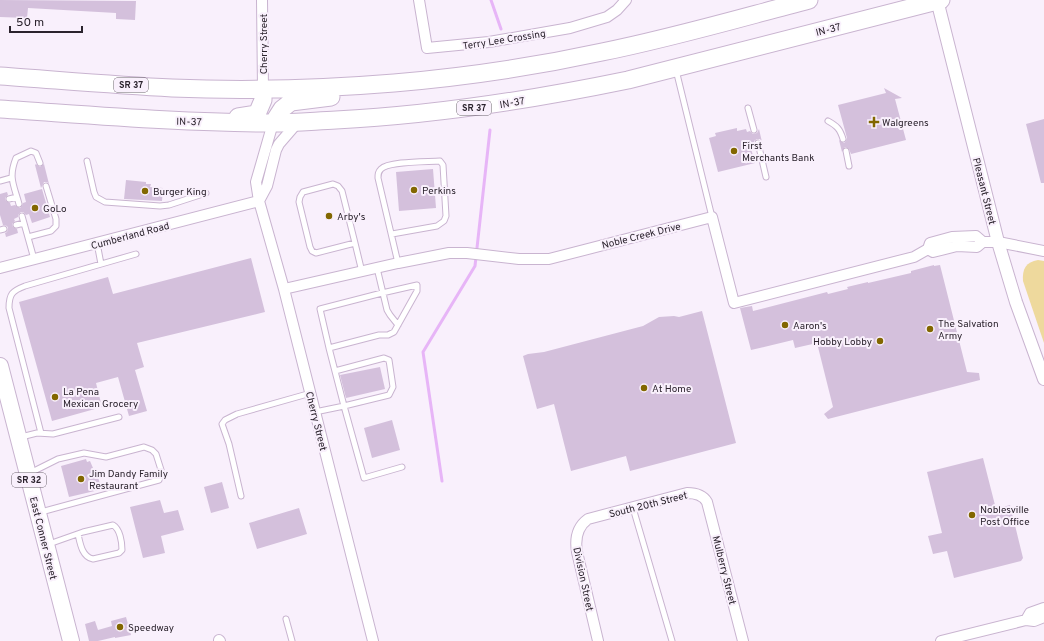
<svg xmlns="http://www.w3.org/2000/svg" width="1044" height="641" font-family="Overpass,sans-serif">
<rect width="100%" height="100%" fill="#f9f0fc"/>
<path fill="#eed99d" d="M1038,260L1044,261V343L1023,281C1022,269 1026,262 1038,260Z"/>
<g fill="none" stroke-linecap="round" stroke-linejoin="round">
<path stroke="#e7b5f7" stroke-width="3" d="M491,0L501,29
M442,481L423,352L475,266L490,130"/>
</g>
<path fill="#d4c0dc" d="M0,0L136,1L135,20L116,19V13L28,8L27,18L0,17Z
M884,88L902,98L895,99L906,140L851,154L849,149L845,147L842,152L839,140L844,143L846,141L847,138L838,105L886,93Z
M1044,119V183H1041L1026,124Z
M737,128V131L746,129L747,132L750,131L753,134L757,133L759,129L762,142L760,139H757L754,141V144L750,145L755,163L718,172L709,138L716,136L715,133Z
M36,164L40,167L44,164L49,184L47,182H44L41,188L35,165Z
M433,169L436,208L399,211L396,172Z
M126,180L146,182V184H151L150,187L163,188L162,201L124,199Z
M42,189L50,217L32,223L29,214L26,215L23,212H21L18,215V217L14,219L15,221L12,224L13,227L17,229L18,233L6,237L5,233L7,232L8,228L7,226L3,225L0,215V194L7,192L8,195L5,198L6,201L10,203L11,206L15,205L20,208L22,206L23,203L26,202L24,194Z
M251,258L265,312L137,343L144,367L135,370L147,411L129,416L118,377L96,383L102,407L52,421L19,302L108,277L113,294Z
M934,265V266L940,265L967,372L979,373L980,380L828,419L824,414L833,407L817,343L795,348L793,340L751,350L740,308L752,306L753,311L827,292L828,294L848,289L847,287L868,282V283L911,273V271Z
M702,311L736,443L630,471L626,456L571,471L554,404L537,409L523,356L528,354L544,352L643,326L659,317L674,316L679,317Z
M380,367L385,389L346,398L340,375Z
M392,420L400,450L372,458L364,428Z
M983,458L996,509L1010,505L1023,558L1021,561L954,578L947,551L933,554L928,536L942,533L927,472Z
M86,459L87,462L90,461L96,475L97,474L100,484H98L99,490L69,497L61,466Z
M222,482L229,508L211,513L204,487Z
M160,500L164,513L178,510L184,530L161,536L165,553L143,558L130,507Z
M299,508L307,534L257,549L249,523Z
M126,617L131,635L115,638V637L98,641H89L85,624L95,621L98,630L112,626L111,621Z"/>
<g fill="none" stroke-linecap="round" stroke-linejoin="round">
<defs>
<path id="service" d="M676,70L712,217
M748,108L754,130
M828,121C837,126 840,129 843,139
M758,143L766,177
M846,151L849,166
M87,161L94,192L96,197L105,202L160,206L169,205L206,193
M0,181L11,178
M9,199L17,197
M19,204C14,185 8,178 16,158L31,151L36,153L40,163
M22,216L34,259
M16,225L24,223
M0,230L4,229
M392,234L437,226L444,221L446,216L443,165L440,161C427,162 389,161 381,169C378,172 378,174 378,178L398,263
M28,237L51,231L56,226V219L46,186
M97,243L101,264
M355,243L316,253L312,251L310,247L299,202L300,197L303,192L333,184L338,186L342,191L355,243L362,272
M377,268L387,310L390,315L398,325
M417,285V291L394,332L388,335H379L329,348L320,309L382,293Z
M335,371L384,358L389,360L393,387L389,395L344,406L364,478L402,467
M315,412L344,406L329,348
M41,433L9,308C9,294 12,291 25,286L136,254
M21,437L37,433L53,434L119,417
M30,473L58,459L84,453L106,457L144,447L152,450L156,454L162,473L159,480L41,512
M241,496L229,444L222,424L225,420L237,414L311,393
M633,508L672,641
M49,544L83,532L113,525C120,529 122,542 122,550L119,553L93,559C82,557 80,543 78,534
M286,619L292,641"/>
<path id="minor" d="M262,0L263,89
M419,0L427,48L489,42L570,28L607,17L617,10L626,0
M273,123L256,182L259,201L284,289L373,641
M259,201L267,186L276,150L279,144L298,122
M983,242L977,247L957,246L933,252L928,249L930,243L952,237L976,236L983,242H998L1044,251
M0,268L259,201
M284,289L398,263L449,253H467L519,259H549L712,217L734,303L914,257L928,249
M1026,620L1030,613L1044,608
M219,640L220,641
M598,641L577,552C575,540 577,527 588,519L687,493C695,493 703,495 707,502L743,641
M941,641L1026,620L1034,621L1044,617"/>
<path id="tertiary" d="M937,0L998,242L1016,302L1044,379"/>
<path id="primary" d="M0,366L71,641"/>
<path id="trunk" d="M0,76C57,80 115,85 172,88C246,91 321,89 394,83C464,77 533,67 602,52C672,38 740,18 809,0
M0,109C91,115 182,123 273,123C294,123 315,121 336,120C435,115 531,100 628,80L941,0
M238,117L257,114L263,100V89
M273,123L282,109L291,102L331,97"/>
</defs>
<use href="#service" stroke="#c9b4d0" stroke-width="7"/>
<use href="#minor" stroke="#c9b4d0" stroke-width="12"/>
<use href="#tertiary" stroke="#c9b4d0" stroke-width="14"/>
<use href="#primary" stroke="#c9b4d0" stroke-width="18"/>
<use href="#trunk" stroke="#c9b4d0" stroke-width="19"/>
<use href="#service" stroke="#fff" stroke-width="5"/>
<use href="#minor" stroke="#fff" stroke-width="10"/>
<use href="#tertiary" stroke="#fff" stroke-width="12"/>
<use href="#primary" stroke="#fff" stroke-width="16"/>
<use href="#trunk" stroke="#fff" stroke-width="17"/>
</g>
<g fill="#826700" stroke="#f9f0fc" stroke-width="1.5">
<path d="M872 116h4v4h4v4h-4v4h-4v-4h-4v-4h4z"/>
<circle cx="734" cy="151" r="4"/>
<circle cx="414" cy="190" r="4"/>
<circle cx="145" cy="191" r="4"/>
<circle cx="35" cy="208" r="4"/>
<circle cx="329" cy="216" r="4"/>
<circle cx="785" cy="325" r="4"/>
<circle cx="930" cy="329" r="4"/>
<circle cx="880" cy="341" r="4"/>
<circle cx="644" cy="388" r="4"/>
<circle cx="55" cy="397" r="4"/>
<circle cx="81" cy="479" r="4"/>
<circle cx="972" cy="515" r="4"/>
<circle cx="120" cy="627" r="4"/>
</g>
<g text-anchor="middle" stroke-width="4" stroke-linejoin="round" paint-order="stroke">
<g fill="#f9f0fc" stroke="#69606b" stroke-width="1">
<rect x="114" y="78" width="34" height="14" rx="3"/>
<rect x="457" y="101" width="34" height="14" rx="3"/>
<rect x="12" y="473" width="34" height="14" rx="3"/>
</g>
<g font-size="9" font-weight="bold" fill="#2b232d">
<text x="131" y="88">SR 37</text>
<text x="474" y="111">SR 37</text>
<text x="29" y="483">SR 32</text>
</g>
<g font-size="10" fill="#2b232d" stroke="#f9f0fc">
<text transform="translate(828 29) rotate(-14)" y="4">IN-37</text>
<text transform="translate(504 39) rotate(-9)" y="4">Terry Lee Crossing</text>
<text transform="translate(263 44) rotate(-90)" y="4">Cherry Street</text>
<text transform="translate(512 102) rotate(-10)" y="4">IN-37</text>
<text transform="translate(189 121) rotate(1)" y="4">IN-37</text>
<text transform="translate(985 191) rotate(76)" y="4">Pleasant Street</text>
<text transform="translate(130 235) rotate(-15)" y="4">Cumberland Road</text>
<text transform="translate(641 235) rotate(-14)" y="4">Noble Creek Drive</text>
<text transform="translate(317 421) rotate(76)" y="4">Cherry Street</text>
<text transform="translate(648 504) rotate(-14)" y="4">South 20th Street</text>
<text transform="translate(44 538) rotate(76)" y="4">East Conner Street</text>
<text transform="translate(725 570) rotate(76)" y="4">Mulberry Street</text>
<text transform="translate(584 579) rotate(78)" y="4">Division Street</text>
</g>
<g font-size="10" fill="#2b232d" stroke="#f9f0fc" text-anchor="start">
<text x="882" y="126">Walgreens</text>
<text x="742" y="149">First<tspan x="742" dy="12">Merchants Bank</tspan></text>
<text x="422" y="194">Perkins</text>
<text x="153" y="195">Burger King</text>
<text x="43" y="212">GoLo</text>
<text x="337" y="220">Arby's</text>
<text x="938" y="327">The Salvation<tspan x="938" dy="12">Army</tspan></text>
<text x="793" y="329">Aaron's</text>
<text x="872" y="345" text-anchor="end">Hobby Lobby</text>
<text x="652" y="392">At Home</text>
<text x="63" y="395">La Pena<tspan x="63" dy="12">Mexican Grocery</tspan></text>
<text x="89" y="477">Jim Dandy Family<tspan x="89" dy="12">Restaurant</tspan></text>
<text x="980" y="513">Noblesville<tspan x="980" dy="12">Post Office</tspan></text>
<text x="128" y="631">Speedway</text>
</g>
</g>
<path d="M10 26v6h72v-6" fill="none" stroke="#2b232d" stroke-width="2"/>
<text x="16" y="26" font-size="12" fill="#2b232d" stroke="#f9f0fc" stroke-width="3" paint-order="stroke">50 m</text>
</svg>
